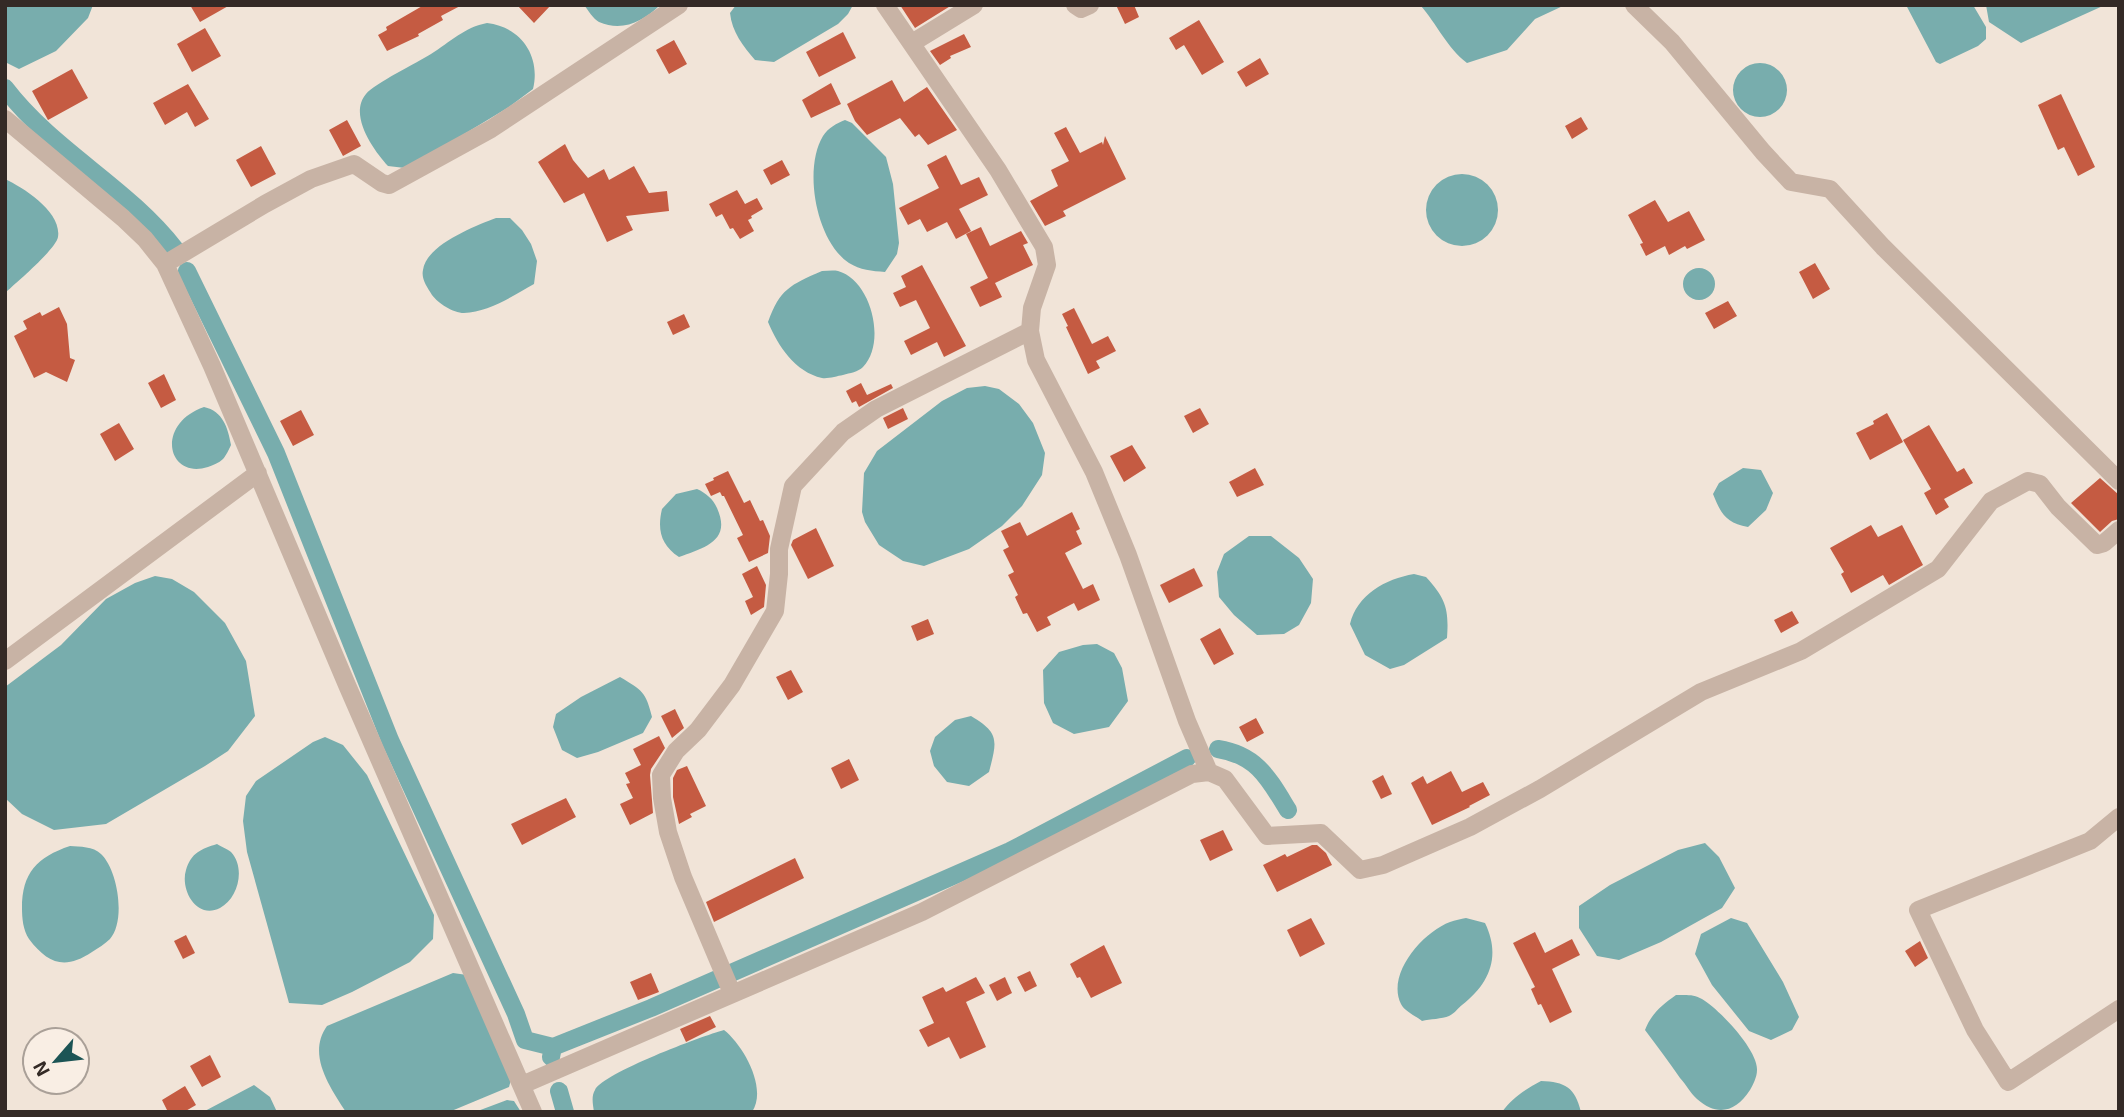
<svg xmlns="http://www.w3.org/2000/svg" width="2124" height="1117" font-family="'Exo 2',sans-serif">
<rect width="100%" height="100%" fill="#f1e4d8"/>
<path fill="#78adad" d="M5,5H93L88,18L56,51L19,69L5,62Z
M584,5H660C643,22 622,32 599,22C593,19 588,10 584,5Z
M736,5H853L848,14L838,24L774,62L755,60C743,46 732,32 730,13Z
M1420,5H1565L1535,19L1507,50L1467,63C1447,48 1437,24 1420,5Z
M1906,5H1973L1986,27V39L1978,46L1940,64L1936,62Z
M1986,5H2105L2021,43L1989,22Z
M487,23C521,27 541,56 533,89L509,107L413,165L405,168L388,166C374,151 348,115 366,94C375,83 417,63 431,54C450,42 465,27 487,23Z
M1733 90a27 27 0 1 1 54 0a27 27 0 1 1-54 0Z
M845,120L852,123L886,157L893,184L899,243L897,254L885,272C872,271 860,270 849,263C816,241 803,169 823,136C828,128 837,123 845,120Z
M1426 210a36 36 0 1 1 72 0a36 36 0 1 1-72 0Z
M5,179C24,188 62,212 58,237C56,249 16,283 5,293Z
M496,218H510L522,230L531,244L537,261L534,284C513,296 488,312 464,313C453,313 438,303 432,295C427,287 421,279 423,270C426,245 475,226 496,218Z
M1683 284a16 16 0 1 1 32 0a16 16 0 1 1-32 0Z
M822,271C827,271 833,270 838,271C871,280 887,342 863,367C858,372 850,373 843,375C837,376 828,379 822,378C795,372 778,346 768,322C780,289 790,285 822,271Z
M985,386L999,389L1019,404L1033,423L1045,453L1042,475L1022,506L1002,526L969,549L924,566L903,561L879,545L865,522L862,512L864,473L877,451L942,401L967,388Z
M204,407C223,411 228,428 231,445C229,449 226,456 223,459C219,463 213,465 208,467C167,480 155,424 204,407Z
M1743,468L1761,470L1773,493L1766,510L1748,527C1726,523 1721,514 1713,494L1719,483Z
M697,489C706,493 713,499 717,508C732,541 704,548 679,557C661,545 657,530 662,509L676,494Z
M1249,536H1271L1299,558L1313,579L1311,603L1299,625L1284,634L1257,635L1234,615L1219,597L1217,572L1224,554Z
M1414,574L1426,577C1446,599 1449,609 1447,638L1404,665L1390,669L1365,655L1350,624C1357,595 1385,579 1414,574Z
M155,576L172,579L194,592L225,623L246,661L255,716L228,751L205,766L106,824L54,830L22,814L5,798V687L61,645L106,599L135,583Z
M1097,644L1114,653L1122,668L1128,701L1109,727L1074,734L1053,723L1044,703L1043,670L1059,652L1083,645Z
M620,677C642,690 646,692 652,717L643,733L598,752L577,758L562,750L553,727L556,714L581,697Z
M971,716C1000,733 997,741 989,772L969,786L947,782L934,766L930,751L935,737L955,720Z
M325,737L343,745L367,775L434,915L433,939L410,962L352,992L322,1005L289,1003L247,852L243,821L246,796L256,781L313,742Z
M1705,843L1719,857L1735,888L1722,908L1661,942L1619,960L1597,956L1579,928V906L1610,885L1678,850Z
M217,844C221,847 228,849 231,852C246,868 238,899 220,908C196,920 180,889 186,870C191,853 201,849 217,844Z
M70,846C80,847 93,846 101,854C118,870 126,921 110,939C105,944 98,948 92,952C65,970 48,964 29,939C23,930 22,918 22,908C22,873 37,857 70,846Z
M1466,918L1485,923C1501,956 1490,983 1462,1005C1458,1008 1454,1014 1449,1016C1442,1019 1430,1019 1422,1021C1416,1016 1404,1011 1401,1004C1386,974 1423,932 1450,922C1455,920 1461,919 1466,918Z
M1731,918L1747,923L1783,982L1799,1017L1792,1030L1771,1040L1749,1031L1712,985L1695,954L1701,934Z
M453,973L467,975L512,1076L509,1087L449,1112H346C329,1086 307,1054 327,1026Z
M1676,995C1686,995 1694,994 1702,999C1719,1009 1758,1050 1757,1070C1757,1077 1753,1085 1750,1090C1736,1112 1717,1117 1697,1099C1690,1093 1686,1084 1680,1078C1669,1062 1657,1046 1645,1030C1651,1014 1662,1005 1676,995Z
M724,1030C743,1045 768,1088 752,1112H594C593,1105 591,1096 595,1090C603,1073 702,1036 724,1030Z
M1541,1081C1565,1082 1575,1087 1581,1112H1502C1512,1098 1526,1089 1541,1081Z
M254,1085L270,1097L277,1112H203Z
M507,1100L514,1101L521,1112H475Z"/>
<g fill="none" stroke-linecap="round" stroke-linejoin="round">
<path stroke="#78adad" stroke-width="18" d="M5,88C53,151 127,187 175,249
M187,271L276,453L390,740L516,1014L525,1040L553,1047
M1218,749C1257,755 1269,779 1288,810
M551,1057L553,1047L651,1008L1010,851L1187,758
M559,1091L565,1112"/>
</g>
<path fill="#c55b42" d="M190,5H230L200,22Z
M424,5H462L441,16L443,20L418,34L419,36L387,51L378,35L387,30L386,27Z
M517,5H551L534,23Z
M900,5H952L915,28Z
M1116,5H1134L1139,17L1125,24Z
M1199,20L1224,62L1202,75L1184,45L1176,50L1169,38Z
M205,28L221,56L192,72L177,44Z
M843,32L856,58L819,77L806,52Z
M964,34L971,47L950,56L951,58L940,65L930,51Z
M674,40L687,64L669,74L656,50Z
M1260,58L1269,74L1246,87L1237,72Z
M72,69L88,98L48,120L32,91Z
M892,80L904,102L927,87L957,130L928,145L919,134L915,137L900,118L867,135L855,121L847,104Z
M831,83L841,104L811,118L802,100Z
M188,84L209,119L195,127L187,112L165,125L153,103Z
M2061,94L2095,167L2078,176L2064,147L2058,150L2038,105Z
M1581,117L1588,129L1572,139L1565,126Z
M347,120L361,146L343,156L329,130Z
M1066,127L1080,153L1102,142L1103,145L1105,136L1126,179L1063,211L1066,216L1045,226L1030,201L1058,186L1051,170L1069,161L1054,133Z
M565,144L573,160L588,178L604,169L609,180L634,166L649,193L667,191L669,211L626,216L633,230L607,242L584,193L564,203L538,162Z
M261,146L276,174L251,187L236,160Z
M946,155L961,185L979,177L988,195L959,209L971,231L956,239L947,222L927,232L920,219L908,225L899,208L939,188L927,165Z
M782,160L790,175L771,185L763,170Z
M737,190L745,204L757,198L763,209L751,216L752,218L748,220L754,231L740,239L733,228L730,229L722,214L716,217L709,204Z
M1655,200L1668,222L1689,211L1705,240L1687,249L1685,246L1669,255L1665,246L1646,256L1640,244L1643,243L1628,215Z
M981,227L990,246L1021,231L1028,243L1023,245L1033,265L995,283L1002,297L980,307L970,287L988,278L966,234Z
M1815,263L1830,289L1813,299L1799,272Z
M922,265L966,346L944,357L937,342L911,355L904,341L930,328L916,300L900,307L893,293L906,287L901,276Z
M1728,301L1737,316L1714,329L1705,313Z
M59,307L67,324L70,358L75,360L67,382L46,372L34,378L14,336L27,329L23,321L40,312L42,316Z
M1074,308L1092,344L1108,336L1116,351L1096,361L1100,368L1088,374L1066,327L1068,326L1062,314Z
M684,314L690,327L673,335L667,322Z
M164,374L176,400L161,408L148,383Z
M861,383L867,395L891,384L893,388L859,407L856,401L852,403L846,391Z
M903,408L908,419L888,429L883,418Z
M1200,408L1209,424L1193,433L1184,416Z
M301,410L314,435L293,446L280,421Z
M1887,413L1903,442L1870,460L1856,433L1874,424L1873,421Z
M119,423L134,449L115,461L100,434Z
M1929,425L1957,472L1964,468L1973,483L1944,499L1949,507L1936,515L1924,493L1931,489L1903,440Z
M1132,445L1146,468L1124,482L1110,456Z
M1255,468L1264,485L1237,497L1229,482Z
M728,471L744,503L750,500L760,521L763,520L770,536L768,553L749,562L737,538L743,535L724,496H722L720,492L711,496L705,484L714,480L713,478Z
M2100,478L2119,495V519L2112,521L2100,532L2071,503Z
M1072,512L1080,529L1076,531L1082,544L1065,553L1083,589L1093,584L1100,600L1078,611L1074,603L1047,617L1051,625L1037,632L1027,613L1023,614L1015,597L1018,595L1008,575L1014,572L1003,550L1009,547L1001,531L1020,522L1027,536Z
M1871,525L1878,537L1902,525L1923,565L1889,585L1883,575L1851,593L1841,574L1844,572L1830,548Z
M816,528L834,566L808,579L791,545L793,540Z
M757,566L766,585L764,607L751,615L745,601L753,597L742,574Z
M1194,568L1203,586L1169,603L1160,585Z
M1792,611L1799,623L1781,633L1774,620Z
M928,619L934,634L917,641L911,626Z
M1220,628L1234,654L1214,665L1200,639Z
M791,670L803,692L788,700L776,677Z
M675,709L684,728L672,738L661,716Z
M1256,718L1264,733L1247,742L1239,727Z
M659,736L665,748L651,769L650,775L653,813L630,825L620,804L633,798L626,784L630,783L625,773L641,765L633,749Z
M849,759L859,780L841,789L831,768Z
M687,766L706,806L690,814L692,817L679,824L673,797V778L677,770Z
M1451,771L1462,792L1483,782L1490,795L1469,806L1470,807L1432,825L1411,783L1423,776L1427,784Z
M1383,775L1392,794L1381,799L1372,781Z
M566,798L576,817L522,845L511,824Z
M1223,830L1233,850L1210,861L1200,840Z
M1312,845H1317L1326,853L1332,865L1277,892L1263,865L1285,854L1287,857Z
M795,858L804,878L714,922L706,902Z
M1311,918L1325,944L1300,957L1287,930Z
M1535,932L1545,953L1572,939L1580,955L1552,969L1572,1012L1550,1023L1541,1004L1538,1005L1531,989L1535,987L1513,943Z
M186,935L195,953L183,959L174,941Z
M1920,941L1928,958L1915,967L1905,951Z
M1104,945L1122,983L1091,998L1080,977L1077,978L1070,964Z
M1030,971L1037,986L1025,992L1017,977Z
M651,973L659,992L638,1000L630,982Z
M976,977L985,993L966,1002L986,1047L960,1059L949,1037L928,1047L919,1030L934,1023L922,997L943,987L946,992Z
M1005,977L1012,993L997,1001L989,985Z
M710,1016L716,1027L686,1042L680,1029Z
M210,1055L221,1077L202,1087L190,1066Z
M185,1086L196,1105L184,1112H168L162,1100Z"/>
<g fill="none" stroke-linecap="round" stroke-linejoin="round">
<path stroke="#c8b3a5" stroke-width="18" d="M885,5L998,170L1044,247L1047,265L1032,308L1030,331L1036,360L1094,472L1128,555L1187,721L1209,772
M1075,5L1081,9L1090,5
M1634,5L1672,42L1763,152L1791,182L1830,189L1883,247L2119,481
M912,43L974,5
M5,119L123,218L145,239L165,264L212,366L347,685L533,1112
M165,264L265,204L311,179L354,164L382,183L389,185L491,129L679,5
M5,661L258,473
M2119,817L2090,841L1918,910L1975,1030L2008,1082L2119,1009
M732,993L683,877L668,832L662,798L661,775L676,751L698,730L732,685L775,611L779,574V549L793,486L843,432L876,409L1030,331
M522,1085L922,912L1192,774L1209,772L1225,779L1267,836L1321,833L1360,870L1383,865L1470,827L1540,789L1701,692L1801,651L1938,569L1991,501L2028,481L2040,484L2058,507L2097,545L2104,543L2119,530"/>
</g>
<rect width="2124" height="1117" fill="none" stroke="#342a26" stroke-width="14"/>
<g transform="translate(56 1061) rotate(242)"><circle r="33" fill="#f9eee4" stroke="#aaa098" stroke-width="2"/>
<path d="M0-5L12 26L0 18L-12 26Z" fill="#1c5455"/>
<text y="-10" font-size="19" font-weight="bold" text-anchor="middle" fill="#342a26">N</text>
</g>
</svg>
